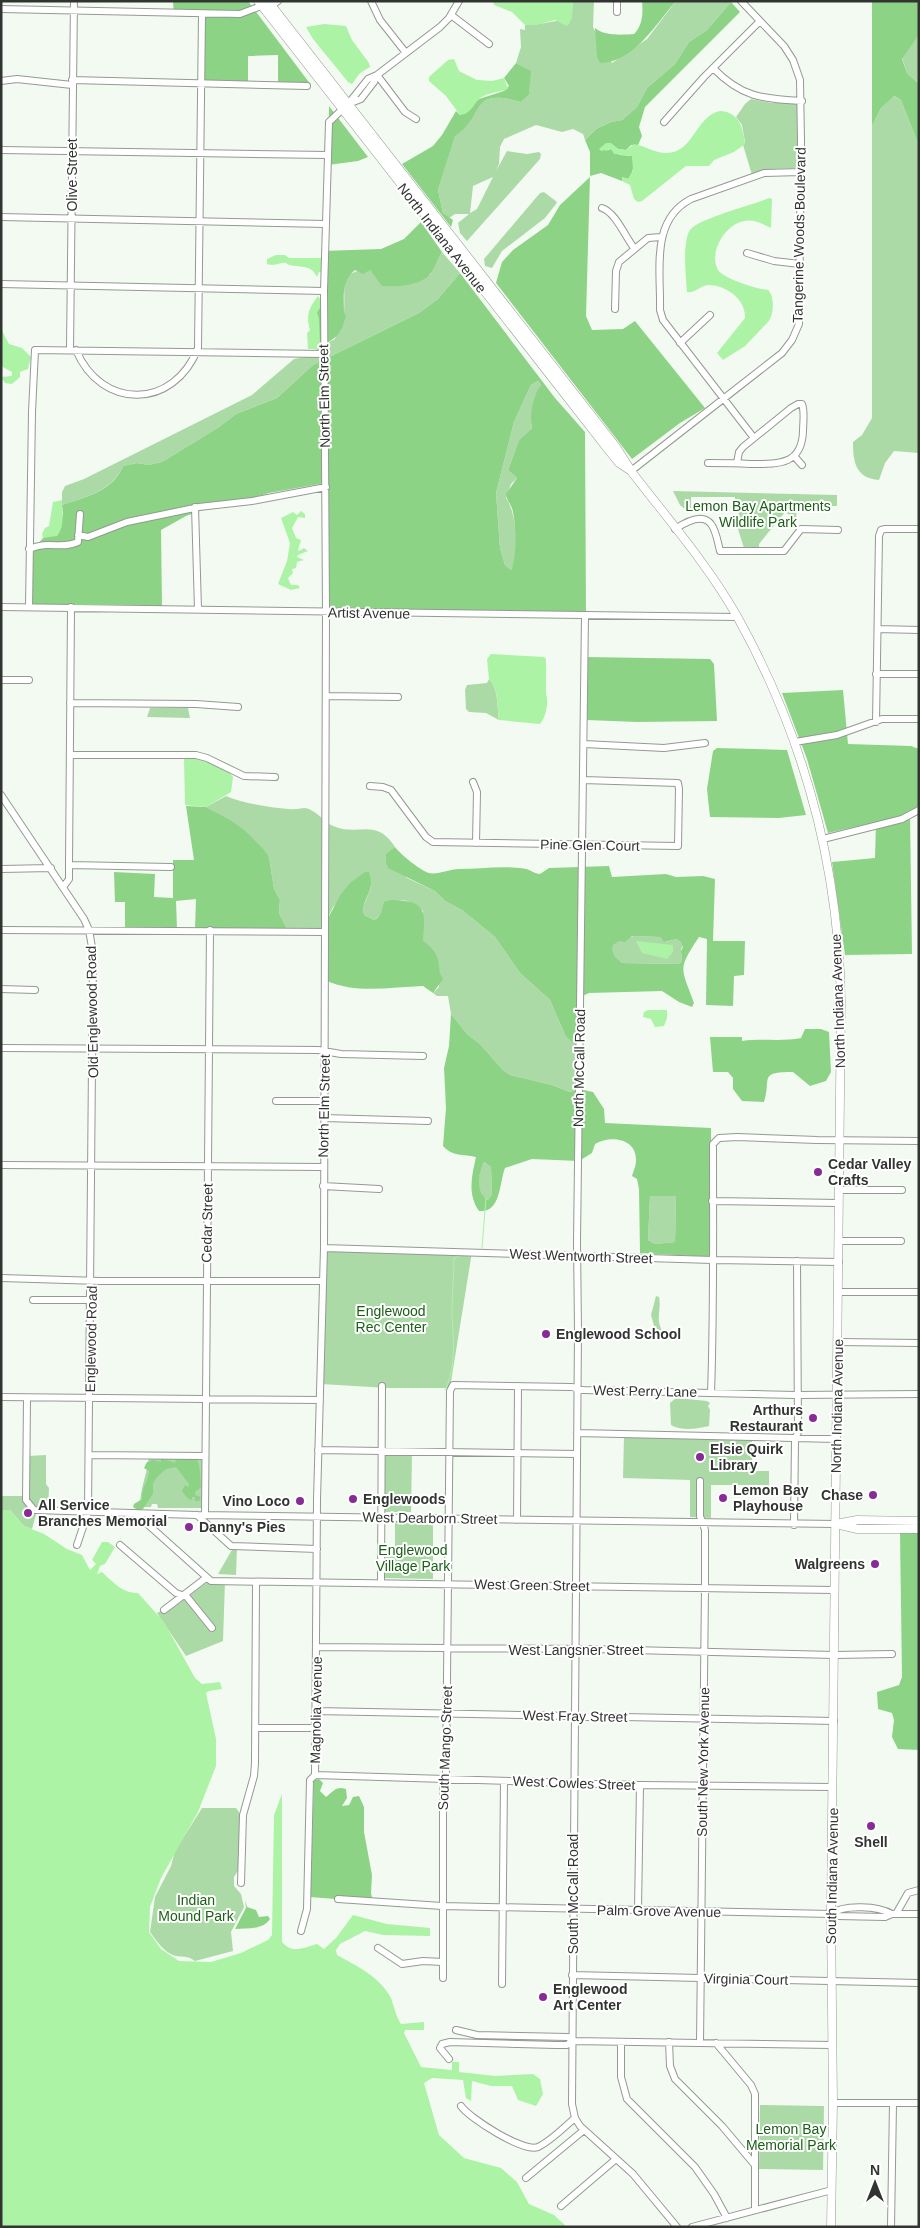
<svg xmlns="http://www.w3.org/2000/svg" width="920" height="2228" font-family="Helvetica,sans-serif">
<rect width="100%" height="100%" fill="#f3faf2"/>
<path fill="#acdaa7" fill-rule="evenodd" d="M573,1H594L593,27L612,63L647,39L676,1L731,2L707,30L689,42L675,64L647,88L637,107L622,120L611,122L596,129L585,140L583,134L573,129L562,132L536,125L504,139L500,147L499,164L496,171L507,151L527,154L539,152L541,154L540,159L467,241L460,233L458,223L469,214H455L449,218L443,213L438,190L455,135C487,115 468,87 521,102L529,95L530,71L516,63L521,47L520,29L525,30V25C541,25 554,20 571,20ZM493,177L477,209L470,213L473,186Z
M919,35V84L907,73L902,58Z
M893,96L901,100L919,146V453L894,451L885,463L879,480C855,478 853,461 853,442L862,435L872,418V126L881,108Z
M751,99L772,103H797L798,105L797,168L769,169L752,175L743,145L745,142L742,125L736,117L745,104Z
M544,192L557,202L556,204L545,218L502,251L492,268L485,266L484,259L540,193Z
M442,252L460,273L438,299L419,313L313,365L277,398L236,414L219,427L162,462L148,465L137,463L123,466C112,491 86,497 62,505V492L65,486L84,479L252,395L294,359L310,356L319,347L335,339C338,330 343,320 344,312C346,287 337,270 370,270L376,277L430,275Z
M538,381L541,385L535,396L531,424L532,428L519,440L508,470L517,478L511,484L506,498C517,513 519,553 511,570L505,565L500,548L496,493L514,422L531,385Z
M673,491L837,495V506H797L796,519L785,512L759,544V548H744L737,526L739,512L735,511V497H691V511L688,512L680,505Z
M489,679C499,689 497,707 499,720L486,713L469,712L466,709L465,690L467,685L487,683Z
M150,708H188L190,718L147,717Z
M226,796C245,804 269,807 289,809C295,810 300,808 305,808C314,809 323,820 331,825C357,838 375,816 395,847L386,855L407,878L435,891L445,901L462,910L495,937L520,973L550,1000L565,1035L579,1044V1089L570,1092L552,1085L510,1075L503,1070L480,1044L467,1034L451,1014L448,996H437L433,993L439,987C439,961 441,960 423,940V911C410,899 402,898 384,903L382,914L374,920L364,915C360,899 377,892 369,873L333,907L322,929H287L279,913L280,900L274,889L269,857L246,831L206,807Z
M634,936L660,937L665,942L677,939L681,941L683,946L681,949L682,961L679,964L622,963L613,957V945L616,941Z
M484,1162L491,1167L492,1194L488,1200C474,1191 478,1174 484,1162Z
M650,1196H676L675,1242L655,1244L648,1240Z
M324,1248L472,1252L450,1388H387L321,1384Z
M656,1296L659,1297C661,1306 658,1313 659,1322C660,1327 662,1330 662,1335L657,1336L651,1315Z
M676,1398L707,1401L710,1403L708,1406L710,1410L709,1426C698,1429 680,1431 671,1425L670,1403Z
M624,1436L752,1439V1471H769V1485H711V1518L690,1517V1480L623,1478Z
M384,1453L412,1454L411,1512H384Z
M46,1455V1484L49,1488L48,1511H37L32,1529L24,1526L10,1510H1V1496H24L28,1456Z
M149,1456L203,1459L201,1508H158L157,1504H152L151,1507H140C140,1488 147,1475 149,1456Z
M395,1521L433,1522V1579L382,1578L383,1550H395Z
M233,1548H237L236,1575L218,1574Z
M209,1581L225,1582L223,1641L186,1656L157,1613L161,1611L165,1614Z
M202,1808H236L239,1812V1869L234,1877V1886L241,1894L244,1907L231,1932L233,1951L195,1961C189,1956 183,1957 176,1956C164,1953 157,1941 150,1932L155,1897L171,1866L175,1851Z
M760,2105L824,2106L823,2170L759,2169Z"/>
<path fill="#8dd386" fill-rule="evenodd" d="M173,1H248L311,85L278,83V55L248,56V83L204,84L201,17L174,16Z
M642,1H676C656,24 633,63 600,63L597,57L595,28C604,36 622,35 634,34C643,25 643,13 642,1Z
M872,1H919V35L902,59L907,73L919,84V146L901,100L894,96L881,108L872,126Z
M731,2L740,12L645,107L639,127L642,136L638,145H631L626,150L618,149L613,145L605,151L611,149L620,155L632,156C634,165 634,172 628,179L622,177V181L601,173L590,176V152L585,140L596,129L611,122L622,120L637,107L647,88L675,64L689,42L707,30Z
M516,63L531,71L529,95L521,102C468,87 487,115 455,136L438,190L443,213L453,220L451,227L402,164L433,146L442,135L456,111L460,115L479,99L504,91L509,86L504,78Z
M329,106L368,157L358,161L328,165Z
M590,177L586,316L592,330L623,329L635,321L705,408L680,423L632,459L496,283L502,262L513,250L548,225L560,205Z
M421,222L442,252C438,259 435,267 431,273C421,286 397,287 382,286L370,270L363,274L355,270C341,281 344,297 344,313L346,315C341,335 337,338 319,347L317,312L320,307L322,251L381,249L404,239Z
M460,273L555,398L585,432L586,612L327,609L325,483L269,493L226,506L203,510L186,516L161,530L162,607L33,609V549L45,536H57L63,514L62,505C86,497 113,491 123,466L137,463L148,465L162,462L219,427L236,414L277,398L313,365L419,313L438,299ZM538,381L541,385C533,394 529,417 532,428L519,440L508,470L517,478L506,494C506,500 512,505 513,512C516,527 517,556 511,570L505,565L500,548L496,493L514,422L531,385Z
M586,657L710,659L714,664L717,721L637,722L587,720Z
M843,690L848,744L911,746L919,749V805L910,813L912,954L845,955L832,862L875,858L876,822L828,833L807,759L782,693Z
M717,748L787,750L806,815L779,818L710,817L707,789L713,751Z
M186,806L206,807L230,820L246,831L264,850L269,857L274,889L280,900L279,913L287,929H195L196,899L176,901L177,929L125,928V902H115L114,872L155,874L154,897L173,898V860H194Z
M395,847C400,854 421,871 429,873C438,875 449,869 459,869C480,869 505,865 526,869C531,870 535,874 540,874L549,868L609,866L612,877L666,874L676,877L703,876L715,879L713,941H745L744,975L734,976L733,1006L706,1005L707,939L699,937C677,970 681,967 694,1003L692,1007L679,1002L662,991L589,993L578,998L579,1044H574L565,1035L550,1000L520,973L495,937L462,910L445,901L435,891L388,868L386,862V854ZM632,936L660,937L664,942L677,939L681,942L683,947L681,951L682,961L679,964L622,963C614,956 612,956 613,945L619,941L625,942Z
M365,872H369C377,892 360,898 364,915L374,920C383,915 381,911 384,902C391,899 397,900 404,901C429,903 424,921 423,940C429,946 436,951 438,960C440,967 438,972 443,979L433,993L423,986C392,987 356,994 327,981L322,929L341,894L350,883Z
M451,1014L467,1034L480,1044L503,1070L510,1075L552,1085L570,1092L579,1089L593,1092L604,1109L605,1123L711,1128L712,1257L640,1253L639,1189L637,1179L632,1176C633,1172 636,1166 636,1161C637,1138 610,1135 595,1144L592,1153L579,1161L532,1159L505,1168C499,1184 501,1213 479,1211C467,1194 472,1175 476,1157C463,1154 453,1157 443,1146L446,1108L444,1068L449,1046ZM484,1162L491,1167L492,1194L488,1200C475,1191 478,1175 484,1162ZM650,1196H676L675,1242L655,1244L648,1240Z
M805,1029H821L829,1032L831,1072L826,1081L810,1086L793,1072C757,1072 772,1079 764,1102L742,1101L733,1089V1078L728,1072H713L710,1037H742V1041C762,1038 781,1042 801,1038Z
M183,1456L197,1459C201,1469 200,1477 201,1487L195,1492V1495L201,1497L199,1501H195V1497H192V1500C187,1499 185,1495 182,1491L185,1485L189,1487V1484L176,1467L166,1469L157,1477L153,1483V1494L143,1509L138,1510L133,1507L134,1504L142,1499C141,1488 148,1482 149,1471L144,1468L147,1462L153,1460L161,1462V1458L175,1463L176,1459Z
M900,1533H919V1750L898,1749L892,1737L894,1720L892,1713L878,1709L877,1692L899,1685L902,1677Z
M319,1779L323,1783L320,1791L326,1797C334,1791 336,1786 346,1789L347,1798L342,1806L349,1805L353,1797L359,1796L364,1807V1832L372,1875L371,1893L373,1902L310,1897L314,1780Z
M245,1900L247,1907L256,1910L259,1917L268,1916L270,1919C263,1930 247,1928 235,1929L246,1908Z"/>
<path fill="#acf3a5" d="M493,1H573C572,10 574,20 567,26L555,20L536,25H525L512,12L494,5Z
M324,24L346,26L352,40L369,63L370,67L360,73L352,84L348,82L313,39L306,27Z
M454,59L459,71L477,80L492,81L504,78L508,89C500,92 484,93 478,100C473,106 469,115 460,115L446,96L429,81V77L448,60Z
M720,111C740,112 743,129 745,144L734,152L714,160L709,166H686L642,201L638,202L634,199L630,185L622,181V177L628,179L633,170L632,156L614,154L611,149L601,151L599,149L606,143H611L618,149L626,150L634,144C645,146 653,152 665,153C694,154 695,116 720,111Z
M769,198L772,199L771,228C763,224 754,219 745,221C726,223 708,252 718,270C724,279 757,289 768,290C775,296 774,315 768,322L745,346L723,360L717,353L745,318C746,299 726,285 708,285C700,286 694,294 687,292C686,278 682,242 690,230C699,218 753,205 769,198Z
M276,255H285L289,258H322V272H319L317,277C311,264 301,268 290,265C286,264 287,262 282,263C276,264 273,266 267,264V259Z
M318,296L320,299V307L317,312L319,319L320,345L317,349H308L307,333L310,330C306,316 308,309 318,296Z
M1,329L9,344L22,348L31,357L28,369L20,372V377L12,384L5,383L1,377L12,376V372L1,366Z
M62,500C62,512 65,527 57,536L43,538L42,534L45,528L49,526L53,502Z
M301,511L305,514V518L298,517L292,528L296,538L301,540L298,550L299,551L304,548L308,551L298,555L297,557L304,560L297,562L296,568L292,569L293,573L288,578L291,585H298L300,588L291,590L278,584L287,561L290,543L281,518L293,512L297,515Z
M491,654L544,657L546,659V694C549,703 546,717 540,724L499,720C497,706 499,689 489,679L487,659Z
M196,758L226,769L233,777L231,792L206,807L185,805L184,759Z
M636,941L673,945V952L667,959L642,953Z
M648,1010H667V1018L664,1026L655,1027L651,1019L643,1017L644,1012Z
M1,1510H10L24,1526L44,1534L67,1549L82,1555L90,1570L96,1564L92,1560L102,1542H108L115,1547L105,1564L100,1566L97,1574L102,1572C113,1582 122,1593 138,1593L164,1622L195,1678L202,1684L220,1682L222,1689L209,1691L206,1693L216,1739V1766L198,1812L161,1878L150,1907L149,1932L161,1949L179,1961L211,1962L241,1953L268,1940L272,1935L274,1815L282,1794V1942C292,1954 303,1948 317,1944L324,1949L336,1938L353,1915L387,1924L430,1928V1936L383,1935L365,1931L340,1944L336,1950L337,1955C357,1966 380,1977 391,1998C394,2007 396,2016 401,2024L424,2022V2030H405L404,2033L421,2067L452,2070V2062H459V2072L495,2076L533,2074L540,2079L543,2094L536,2106L518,2100L512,2086H491L472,2081L471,2101L466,2098L463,2080L432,2078L424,2083L439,2135L464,2158L501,2168L517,2182L529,2204L554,2215L567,2227H1Z"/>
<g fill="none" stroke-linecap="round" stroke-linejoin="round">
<path stroke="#acf3a5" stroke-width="1" d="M482,1248L486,1198
M445,1390C457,1366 453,1338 452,1313C452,1294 454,1276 454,1258L462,1255"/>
<defs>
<path id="minor" d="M371,1L380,20L406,53
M271,6L278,1
M1,9L240,14L261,6
M617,12V1
M451,15L489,44
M713,68C741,97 762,99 802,101
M377,75L405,112L416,119
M72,80L307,86
M1,81L17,79L72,85
M348,104L368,79L377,75L440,27L449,18L459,1
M664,122L704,77L760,21
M1,150L327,155
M602,208C615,212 625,236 634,248
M1,217L326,224
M747,253L774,261L800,264
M1,284L324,291
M615,309L616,271L619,262L648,238L661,237
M680,343L710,315
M70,349L74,1
M76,350C101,410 174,410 198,348L202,14
M754,438L663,320L660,310C661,271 650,220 691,199L764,173L801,172
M794,456L802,465
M708,463C722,463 736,463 750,464C777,464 802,466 803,431C803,423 805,412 802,404H798L791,408L743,447L739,452L737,463
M631,471L782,353L792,340L799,324L801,141L800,80L793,60L784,46L741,1
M195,507L198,609
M675,529C684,523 702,512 711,524C716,530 718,543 720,551H784L801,529L838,530
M78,535L88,537L127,522L199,507L252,501L326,487
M29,549C50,540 60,550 78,542L80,514
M1,607L737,617
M29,607L32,412L35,350L323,354
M585,615L577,1241L578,1331L572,2104L575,2118L580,2126L633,2174L677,2227
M878,629L919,630
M876,674H919
M1,680H29
M326,696L398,697
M70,703L196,704L238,707
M876,722L879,536L881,530L885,529H919
M795,742L837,735L882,719H919
M584,744L664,748L705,743
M71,755H196L207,758L244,776L275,777
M473,782L477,792L476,843
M370,786L383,787L391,790L426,837L433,842L678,846L679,789L678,783L583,780
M1,795L84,919L89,930L93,953L88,1512L77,1545
M823,839L902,819L919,810
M69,865L171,867
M1,869L51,868
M64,886L69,879V865L71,607
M1,930L325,932
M1,989L35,990
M1,1048L318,1050L341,1054L423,1056
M276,1101H324
M324,1118L428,1121
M1,1165L323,1167
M323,1186L379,1189
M839,1190H902
M712,1201L839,1203
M839,1241H901
M324,1248L713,1260L839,1262
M1,1278L100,1281H323
M838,1292H919
M33,1300H91
M838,1342L919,1343
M711,1393C714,1310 713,1227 713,1144L719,1138L737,1137L817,1140L919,1141
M1,1397L320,1400
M27,1398L26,1500L34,1510L197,1515L836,1524
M577,1433L836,1439
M318,1450L577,1454
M89,1455L205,1456
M700,1481V1516L705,1530V1588L700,2043
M135,1513L211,1581L835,1590
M197,1515L231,1546L317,1549
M205,1515L210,930
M517,1520L518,1386
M794,1525L795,1440L798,1432L797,1261
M120,1545L176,1593L187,1597L212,1628
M381,1583L382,1386
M164,1610L206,1578
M317,1647L590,1649L835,1655L892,1654
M316,1711L834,1721
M255,1728H315
M315,1775L640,1785L833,1787
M241,1883L243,1815L254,1776L255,1763L256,1582
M338,1899L442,1906L831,1914L838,1916L885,1917L892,1914H919
M638,1910L640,1785
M831,1914C844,1904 878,1906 892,1914
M896,1914L908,1893L919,1890
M301,1931L307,1909L310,1780L315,1775L317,1500L324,1248L326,612L324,291L329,122L348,104L361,99L374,82L377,75
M378,1948L402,1964L423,1961L443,1962
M572,1975L919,1983
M443,1978V1785L446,1773L450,1391L453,1385L572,1387L583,1390L796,1395L919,1394
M502,1984L504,1781
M456,2030L477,2035L568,2037L572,2041
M621,2042V2077L627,2099L695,2167L714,2194L727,2218
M669,2042L670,2066L675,2079L722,2126L754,2164
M716,2043L751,2085L755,2094V2210
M449,2059L440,2048L442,2044L450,2042L556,2045H567L572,2041L832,2045
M833,2103H919
M461,2106C469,2118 524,2153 538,2147C551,2141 564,2127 575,2118
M526,2178L584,2130
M561,2206L616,2159
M692,2227L832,2190
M891,2227L893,2103"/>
<path id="major" d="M258,1L610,452L619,463L631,471C667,518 709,566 738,618C804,737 839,867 841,1003L831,1914L833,2103L831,2227
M268,1L616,447L630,469
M841,1523L857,1520L919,1521
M836,1524L857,1529H919"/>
</defs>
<use href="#minor" stroke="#939a92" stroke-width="8"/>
<use href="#major" stroke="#939a92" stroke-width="9"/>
<use href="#minor" stroke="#fff" stroke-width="6"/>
<use href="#major" stroke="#fff" stroke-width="8"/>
</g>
<g fill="#882b96" stroke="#fff" stroke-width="2">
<circle cx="818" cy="1172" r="5"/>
<circle cx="546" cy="1334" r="5"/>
<circle cx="813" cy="1418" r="5"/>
<circle cx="700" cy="1457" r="5"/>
<circle cx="873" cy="1495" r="5"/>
<circle cx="723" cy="1498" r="5"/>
<circle cx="353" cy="1499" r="5"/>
<circle cx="300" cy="1501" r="5"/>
<circle cx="28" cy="1513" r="5"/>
<circle cx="189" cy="1527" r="5"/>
<circle cx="875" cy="1564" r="5"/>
<circle cx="871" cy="1826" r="5"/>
<circle cx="543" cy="1997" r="5"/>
</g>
<g text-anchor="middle" stroke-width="4" stroke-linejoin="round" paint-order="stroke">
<g font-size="14" fill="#313431" stroke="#fff">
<text transform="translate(72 175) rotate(-90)" y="5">Olive Street</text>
<text transform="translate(799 235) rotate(-89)" y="5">Tangerine Woods Boulevard</text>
<text transform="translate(442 238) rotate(52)" y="5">North Indiana Avenue</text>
<text transform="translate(324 396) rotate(-91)" y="5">North Elm Street</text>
<text transform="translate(369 613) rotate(1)" y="5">Artist Avenue</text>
<text transform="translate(590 845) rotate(1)" y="5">Pine Glen Court</text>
<text transform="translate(838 1001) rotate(-92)" y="5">North Indiana Avenue</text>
<text transform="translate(92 1012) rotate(-91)" y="5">Old Englewood Road</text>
<text transform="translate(579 1068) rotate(-89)" y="5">North McCall Road</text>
<text transform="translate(324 1106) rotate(-89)" y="5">North Elm Street</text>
<text transform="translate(207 1223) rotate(-89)" y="5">Cedar Street</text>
<text transform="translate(581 1256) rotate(2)" y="5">West Wentworth Street</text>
<text transform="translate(91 1339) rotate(-89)" y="5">Englewood Road</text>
<text transform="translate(645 1391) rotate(1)" y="5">West Perry Lane</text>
<text transform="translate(837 1406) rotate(-89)" y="5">North Indiana Avenue</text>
<text transform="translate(430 1518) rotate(1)" y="5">West Dearborn Street</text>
<text transform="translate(532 1585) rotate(1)" y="5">West Green Street</text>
<text x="576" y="1655">West Langsner Street</text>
<text transform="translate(316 1710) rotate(-89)" y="5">Magnolia Avenue</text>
<text transform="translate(575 1716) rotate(1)" y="5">West Fray Street</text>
<text transform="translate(445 1748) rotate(-88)" y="5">South Mango Street</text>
<text transform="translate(703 1762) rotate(-89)" y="5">South New York Avenue</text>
<text transform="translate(574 1783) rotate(2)" y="5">West Cowles Street</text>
<text transform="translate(832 1876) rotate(-89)" y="5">South Indiana Avenue</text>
<text transform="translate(573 1894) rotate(-90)" y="5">South McCall Road</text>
<text transform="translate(659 1911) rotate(1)" y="5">Palm Grove Avenue</text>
<text transform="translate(746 1979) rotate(1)" y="5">Virginia Court</text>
</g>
<g font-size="14" fill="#1a5f16" stroke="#fff">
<text x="758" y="511">Lemon Bay Apartments<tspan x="758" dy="16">Wildlife Park</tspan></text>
<text x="391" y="1316">Englewood<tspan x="391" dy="16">Rec Center</tspan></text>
<text x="413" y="1555">Englewood<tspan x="413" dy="16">Village Park</tspan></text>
<text x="196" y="1905">Indian<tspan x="196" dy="16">Mound Park</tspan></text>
<text x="791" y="2134">Lemon Bay<tspan x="791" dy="16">Memorial Park</tspan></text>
</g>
<g font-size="14" font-weight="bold" fill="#313431" stroke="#fff" text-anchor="start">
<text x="828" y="1169">Cedar Valley<tspan x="828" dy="16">Crafts</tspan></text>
<text x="556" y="1339">Englewood School</text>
<text x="803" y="1415" text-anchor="end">Arthurs<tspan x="803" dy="16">Restaurant</tspan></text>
<text x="710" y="1454">Elsie Quirk<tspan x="710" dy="16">Library</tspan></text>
<text x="733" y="1495">Lemon Bay<tspan x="733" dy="16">Playhouse</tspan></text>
<text x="863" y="1500" text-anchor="end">Chase</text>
<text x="363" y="1504">Englewoods</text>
<text x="290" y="1506" text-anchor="end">Vino Loco</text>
<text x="38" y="1510">All Service<tspan x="38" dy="16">Branches Memorial</tspan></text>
<text x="199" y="1532">Danny's Pies</text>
<text x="865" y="1569" text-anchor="end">Walgreens</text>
<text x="871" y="1847" text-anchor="middle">Shell</text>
<text x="553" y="1994">Englewood<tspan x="553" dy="16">Art Center</tspan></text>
</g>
</g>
<rect width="920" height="2228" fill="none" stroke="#313431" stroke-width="5"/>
<g transform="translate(875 2183)" stroke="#ffffff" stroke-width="4" paint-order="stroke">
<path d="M0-4L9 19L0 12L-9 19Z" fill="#313431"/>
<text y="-8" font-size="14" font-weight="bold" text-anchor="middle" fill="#313431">N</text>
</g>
</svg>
